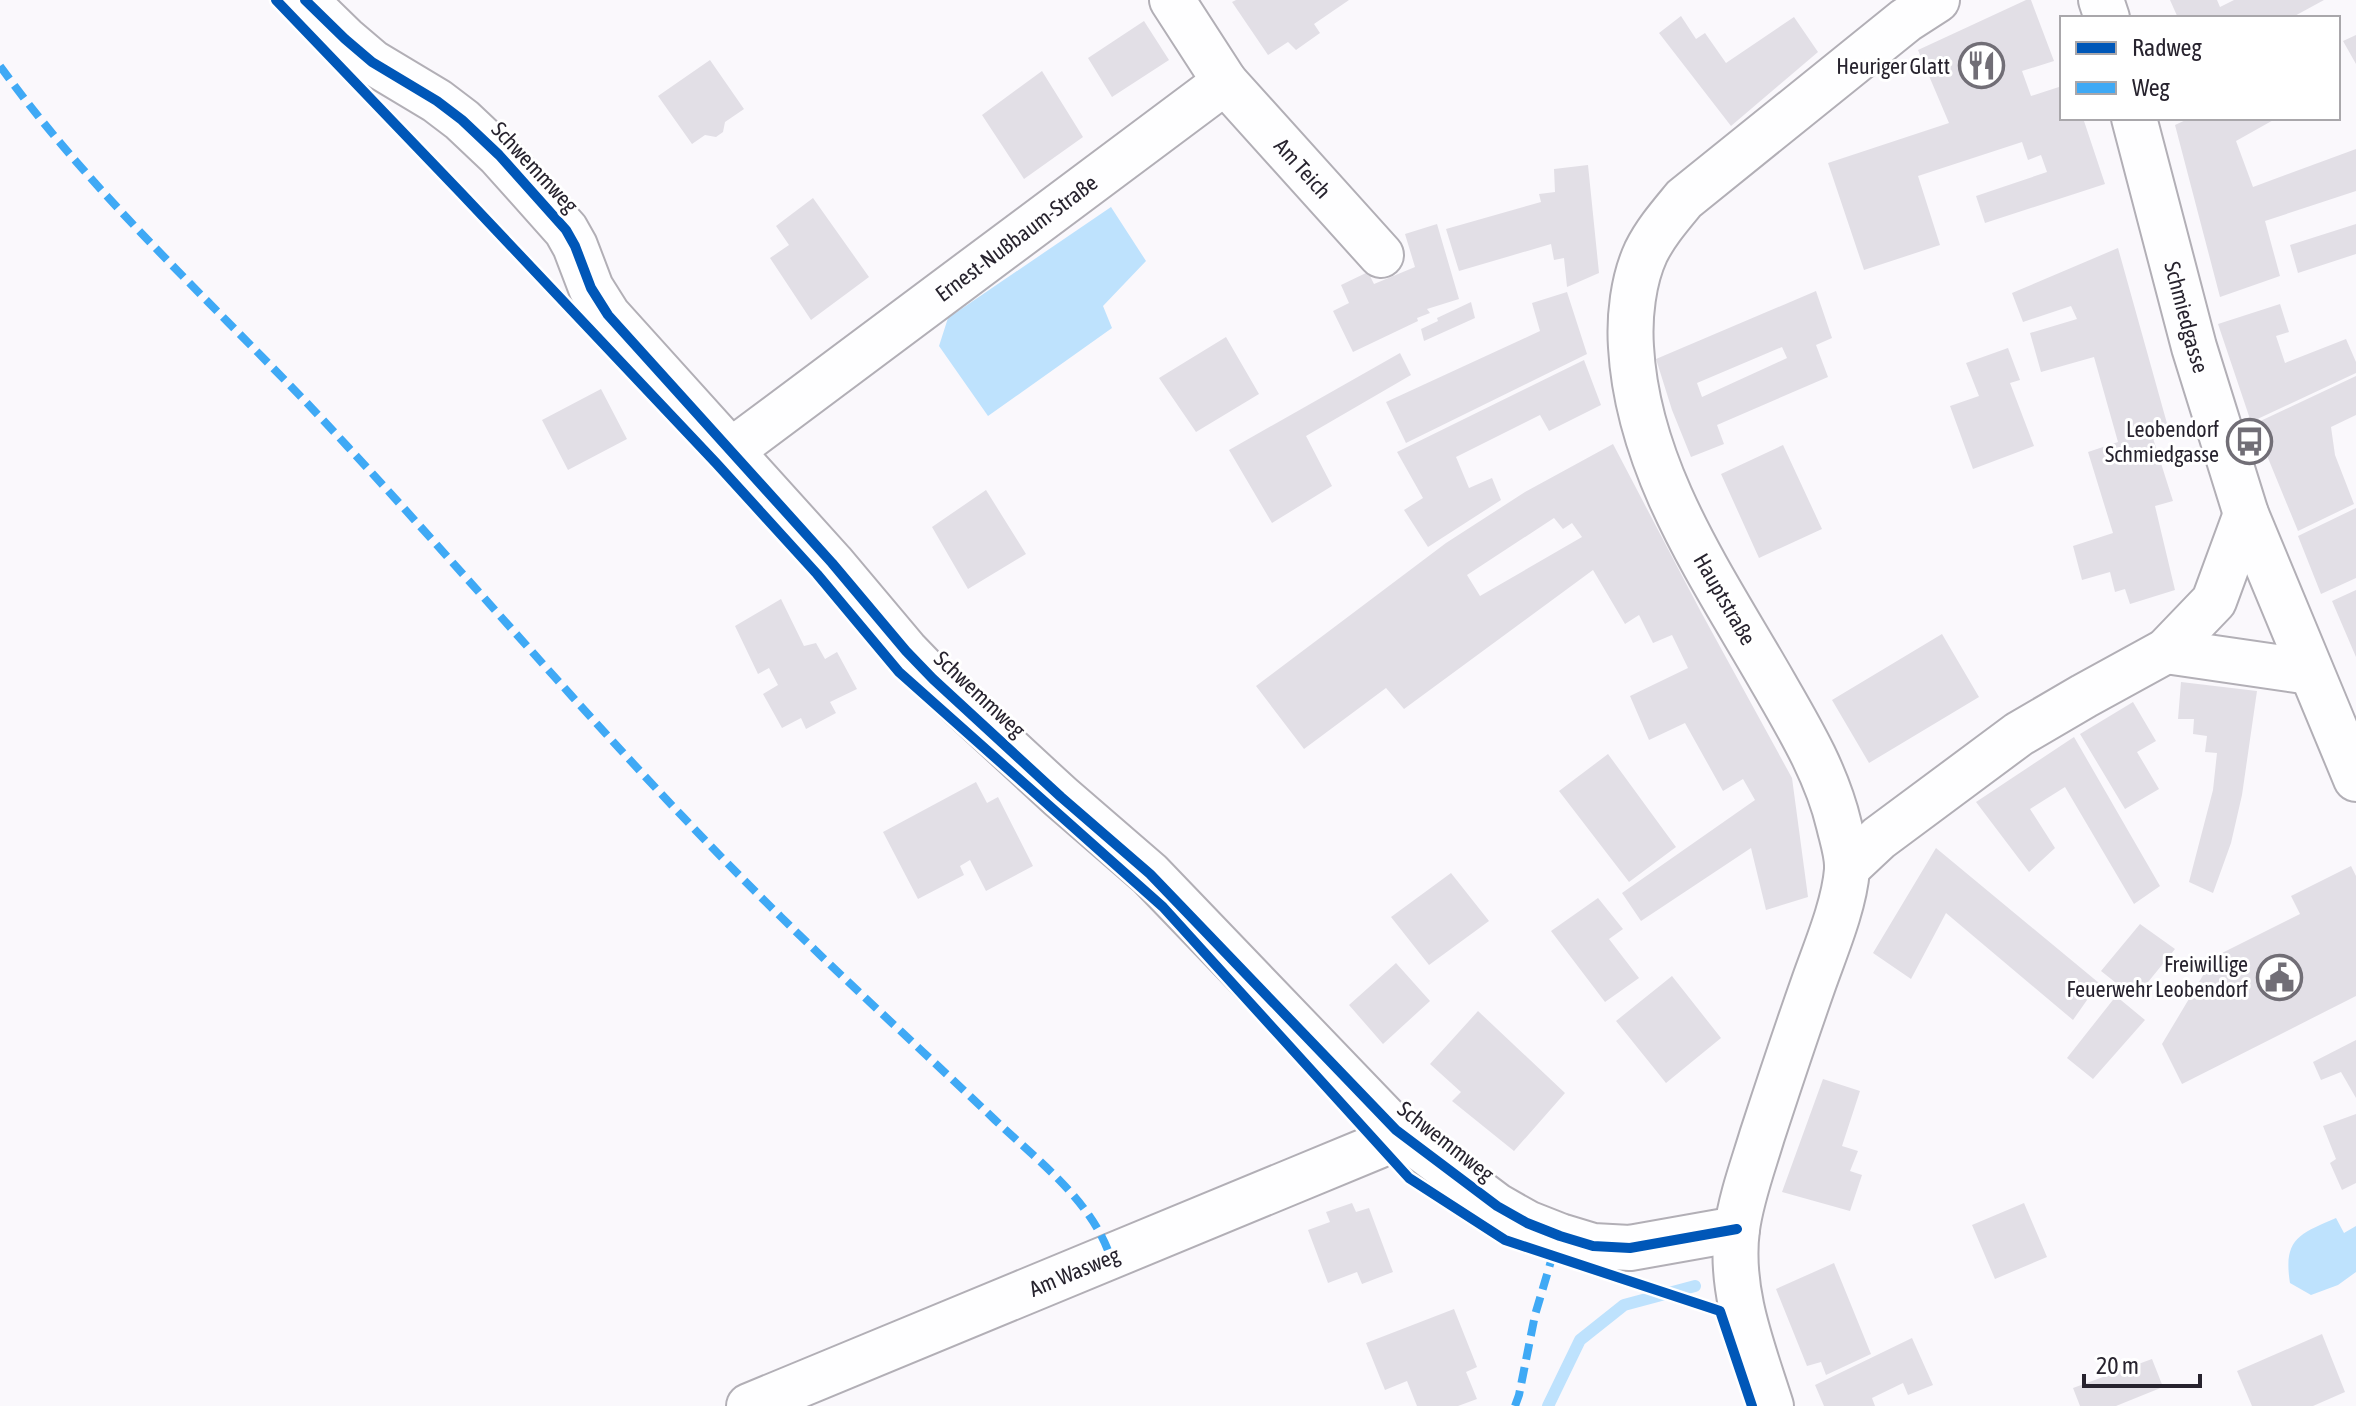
<svg xmlns="http://www.w3.org/2000/svg" width="2356" height="1406" font-family="'Asap Condensed',sans-serif">
<rect width="100%" height="100%" fill="#faf8fc"/>
<path fill="#bee2fd" d="M1111,207L1146,261L1103,306L1112,328L988,416L939,346L948,318Z
M2336,1218L2344,1233L2356,1226V1272L2338,1285L2311,1295L2290,1283C2283,1239 2299,1234 2336,1218Z"/>
<g fill="none" stroke-linecap="round" stroke-linejoin="round">
<path stroke="#bee2fd" stroke-width="12" d="M1548,1406L1580,1340L1624,1305L1695,1286"/>
</g>
<path fill="#e2dfe6" fill-rule="evenodd" d="M1236,0H1349L1314,24L1320,33L1296,50L1288,42L1268,55L1232,2Z
M2026,0H2031L2054,61L2022,71L2031,96L2062,86V118H2083L2105,184L1985,223L1976,196L2047,172L2041,155L2028,160L2022,142L1918,176L1940,245L1864,270L1828,163L1949,123L1918,50Z
M2170,0H2217L2220,7L2234,0H2324L2291,18H2178Z
M1681,16L1696,39L1705,33L1726,63L1794,17L1818,52L1731,126L1659,33Z
M1144,21L1169,60L1112,97L1088,58Z
M2356,35V64L2343,41Z
M710,60L744,109L725,122L723,132L716,137L705,135L692,144L658,96Z
M1042,71L1083,137L1024,179L982,115Z
M2190,118H2277L2236,141L2253,187L2356,149V191L2265,221L2280,276L2220,297L2175,125Z
M1588,165L1599,273L1567,287L1564,258L1554,260L1551,244L1459,271L1446,229L1541,202L1539,194L1555,192L1554,169Z
M813,198L869,277L811,320L770,258L789,245L776,226Z
M1437,224L1459,299L1427,309L1430,313L1417,318L1418,321L1353,352L1333,311L1349,303L1341,285L1368,272L1374,284L1415,267L1405,234Z
M2356,224V254L2298,273L2290,245Z
M2118,248L2168,427L2151,432L2173,501L2155,506L2175,590L2130,604L2125,589L2115,592L2110,572L2082,580L2073,546L2113,533L2088,452L2118,442L2094,357L2041,372L2030,333L2077,319L2071,306L2023,322L2012,293Z
M1816,291L1832,338L1816,345L1828,377L1717,425L1724,444L1691,457L1672,410L1656,359ZM1782,347L1787,358L1702,397L1697,383Z
M1567,292L1587,354L1406,443L1386,402L1540,331L1532,303Z
M1471,302L1475,318L1424,341L1421,329L1438,321L1437,318Z
M2280,304L2289,332L2276,336L2285,363L2346,339L2356,362V373L2251,422L2218,324Z
M1226,337L1259,394L1196,432L1159,378Z
M2008,348L2020,380L2010,383L2034,446L1973,469L1950,406L1979,396L1966,363Z
M1400,353L1411,375L1306,436L1332,486L1272,523L1229,450Z
M1584,360L1601,405L1549,431L1540,415L1456,457L1469,488L1492,478L1501,500L1428,547L1404,510L1423,498L1397,452Z
M2356,376V415L2331,427L2335,455L2354,504L2298,531L2254,424Z
M601,389L627,439L568,470L542,420Z
M1613,444L1701,612L1792,778L1808,897L1766,910L1751,848L1641,921L1622,893L1755,800L1743,779L1723,791L1685,723L1649,740L1630,696L1688,668L1672,635L1653,643L1639,615L1625,624L1593,570L1404,709L1386,688L1304,749L1256,686L1446,543L1525,492ZM1554,518L1563,529L1572,523L1582,537L1480,596L1467,575Z
M1783,445L1822,529L1759,558L1721,474Z
M986,490L1026,554L968,589L932,527Z
M2356,508V578L2321,594L2298,536Z
M2356,590V657L2332,601Z
M781,599L804,646L816,643L825,659L837,652L857,689L830,702L836,713L806,729L801,718L782,728L763,694L778,685L769,668L758,674L735,626Z
M1942,634L1979,697L1869,763L1832,700Z
M2181,682L2257,691L2242,795L2231,843L2213,893L2189,882L2213,790L2217,753L2205,752L2207,736L2193,734L2194,719H2178Z
M2133,702L2156,741L2137,752L2159,789L2125,809L2080,734Z
M2074,737L2160,886L2134,904L2065,787L2030,809L2055,848L2029,872L1976,802Z
M1608,754L1676,847L1629,882L1559,791Z
M976,782L987,803L998,797L1033,866L986,891L970,860L960,866L964,875L918,899L883,832Z
M1936,848L2099,983L2073,1020L1946,913L1911,979L1873,953Z
M2351,866L2356,876V996L2182,1084L2162,1044L2214,957L2300,914L2291,896Z
M1451,873L1489,921L1429,965L1391,917Z
M1598,898L1623,929L1609,939L1639,978L1605,1002L1551,931Z
M2140,924L2175,949L2135,998L2101,971Z
M1396,963L1430,1001L1383,1044L1349,1005Z
M1672,976L1721,1038L1666,1083L1616,1021Z
M2116,996L2145,1020L2093,1079L2067,1058Z
M1478,1011L1565,1093L1514,1151L1452,1101L1461,1092L1430,1064Z
M2356,1040V1098L2341,1072L2321,1080L2313,1062Z
M1823,1079L1860,1091L1842,1146L1858,1151L1850,1171L1862,1175L1850,1211L1782,1192Z
M2356,1114V1183L2342,1190L2330,1163L2336,1159L2323,1126Z
M1352,1203L1356,1212L1369,1208L1393,1272L1362,1284L1357,1272L1328,1283L1308,1230L1330,1222L1326,1212Z
M2024,1203L2047,1257L1995,1279L1972,1225Z
M1834,1263L1871,1354L1826,1375L1821,1362L1807,1366L1776,1289Z
M1454,1309L1477,1367L1466,1372L1477,1399L1458,1406H1417L1407,1381L1385,1390L1366,1343Z
M2322,1334L2345,1392L2313,1406H2252L2237,1371Z
M1912,1338L1933,1385L1908,1395L1903,1383L1872,1398L1875,1406H1824L1815,1385Z
M2152,1359L2163,1387L2116,1406H2080L2073,1388Z"/>
<g fill="none" stroke-linecap="round" stroke-linejoin="round">
<defs>
<g id="minor">
<path d="M305,0L345,39L372,62L437,101L462,120L499,155L566,230L575,246L591,288L608,315L832,563L906,651L933,679L1061,797L1150,874L1396,1130L1497,1206L1527,1223L1560,1236L1593,1246L1630,1248L1737,1229"/>
<path d="M2101,0L2107,18"/>
<path id="s1" d="M1225,82L1381,255"/>
<path id="s2" d="M2134,118L2194,347L2246,514L2356,779"/>
<path id="s3" d="M731,451L1225,82L1172,0"/>
<path d="M2166,651L2310,672"/>
<path d="M1847,868L1879,838L2019,734L2084,696L2166,651L2214,601L2246,514"/>
<path id="s4" d="M749,1406L1378,1146L1396,1130"/>
<path d="M1771,1406C1753,1349 1729,1291 1737,1229C1741,1198 1753,1166 1762,1136C1779,1084 1796,1033 1814,982C1826,948 1844,906 1847,870C1848,856 1842,838 1839,825C1827,774 1800,729 1774,684C1714,579 1638,472 1631,347C1629,317 1633,280 1646,252C1656,232 1670,216 1684,199L1906,20L1937,0"/>
</g>
</defs>
<use href="#minor" stroke="#b2afb6" stroke-width="48"/>
<use href="#minor" stroke="#fefeff" stroke-width="44"/>
<path stroke="#3fa9f5" stroke-width="8" stroke-dasharray="16 8" stroke-linecap="butt" d="M0,66C101,206 232,320 348,447C492,603 629,768 781,917C851,986 924,1052 995,1120C1037,1160 1091,1200 1110,1256
M1515,1406L1519,1395L1535,1315L1554,1251"/>
<defs>
<path id="cycleway" d="M276,0L461,193L716,463L817,574L899,672L1163,907L1409,1178L1505,1240L1720,1311L1752,1406
M305,0L345,39L372,62L437,101L462,120L499,155L566,230L575,246L591,288L608,315L832,563L906,651L933,679L1061,797L1150,874L1396,1130L1497,1206L1527,1223L1560,1236L1593,1246L1630,1248L1737,1229"/>
</defs>
<use href="#cycleway" stroke="#fff" stroke-width="15"/>
<use href="#cycleway" stroke="#0057b8" stroke-width="10"/>
</g>
<defs>
<symbol id="restaurant-ring" viewBox="-11 -11 22 22"><circle r="9.5" fill="#fff" stroke="#716e76" stroke-width="1.5"/><path d="M-5-6h1v4h1v-4h1v4h1v-4h1v5L-1.5 .5V6h-2V.5L-5-1ZM5-6V6H3V1.5H1.5Q1.5-4 5-6Z" fill="#716e76"/></symbol>
<symbol id="bus-ring" viewBox="-11 -11 22 22"><circle r="9.5" fill="#fff" stroke="#716e76" stroke-width="1.5"/><path d="M-5-6H5V4H4V6H2V4H-2V6H-4V4H-5ZM-3.5-4V0h7V-4ZM-3.5 1.2v1.5H-2V1.2ZM2 1.2v1.5H3.5V1.2Z" fill="#716e76"/></symbol>
<symbol id="civic-ring" viewBox="-11 -11 22 22"><circle r="9.5" fill="#fff" stroke="#716e76" stroke-width="1.5"/><path d="M-.6-6.5H3V-4.5H.6V-3L4-1V1h2V6H-6V1h2V-1L-.6-3ZM-1.2 2.5V6h2.4V2.5Z" fill="#716e76"/></symbol>
</defs>
<g fill-rule="evenodd">
<use href="#restaurant-ring" x="1956" y="40" width="51" height="51"/>
<use href="#bus-ring" x="2224" y="416" width="51" height="51"/>
<use href="#civic-ring" x="2254" y="952" width="51" height="51"/>
</g>
<g text-anchor="middle" stroke-width="6" stroke-linejoin="round" paint-order="stroke">
<g font-size="22" fill="#27232e" stroke="#fff" text-anchor="end">
<text x="1950" y="74">Heuriger Glatt</text>
<text x="2219" y="437">Leobendorf<tspan x="2219" dy="25">Schmiedgasse</tspan></text>
<text x="2248" y="972">Freiwillige<tspan x="2248" dy="25">Feuerwehr Leobendorf</tspan></text>
</g>
<g font-size="22" fill="#27232e" stroke="#fff">
<text transform="translate(535 167) rotate(47)" y="8">Schwemmweg</text>
<text dy="8" stroke="none"><textPath href="#s1" startOffset="116">Am Teich</textPath></text>
<text dy="8" stroke="none"><textPath href="#s3" startOffset="356">Ernest-Nußbaum-Straße</textPath></text>
<text dy="8" stroke="none"><textPath href="#s2" startOffset="206">Schmiedgasse</textPath></text>
<text transform="translate(1725 599) rotate(60)" y="8">Hauptstraße</text>
<text transform="translate(980 694) rotate(43)" y="8">Schwemmweg</text>
<text transform="translate(1446 1141) rotate(38)" y="8">Schwemmweg</text>
<text dy="8" stroke="none"><textPath href="#s4" startOffset="352">Am Wasweg</textPath></text>
</g>
</g>
<rect x="2060" y="16" width="280" height="104" fill="#ffffff" stroke="#a9a7ab" stroke-width="2"/>
<rect x="2076" y="42" width="40" height="12" fill="#0057b8" stroke="#a9a7ab" stroke-width="2"/>
<text x="2132" y="56" font-size="24" fill="#27232e">Radweg</text>
<rect x="2076" y="82" width="40" height="12" fill="#3fa9f5" stroke="#a9a7ab" stroke-width="2"/>
<text x="2132" y="96" font-size="24" fill="#27232e">Weg</text>
<path d="M2084 1374v12h116v-12" fill="none" stroke="#27232e" stroke-width="4"/>
<text x="2096" y="1374" font-size="24" fill="#27232e" stroke="#ffffff" stroke-width="6" paint-order="stroke">20 m</text>
</svg>
